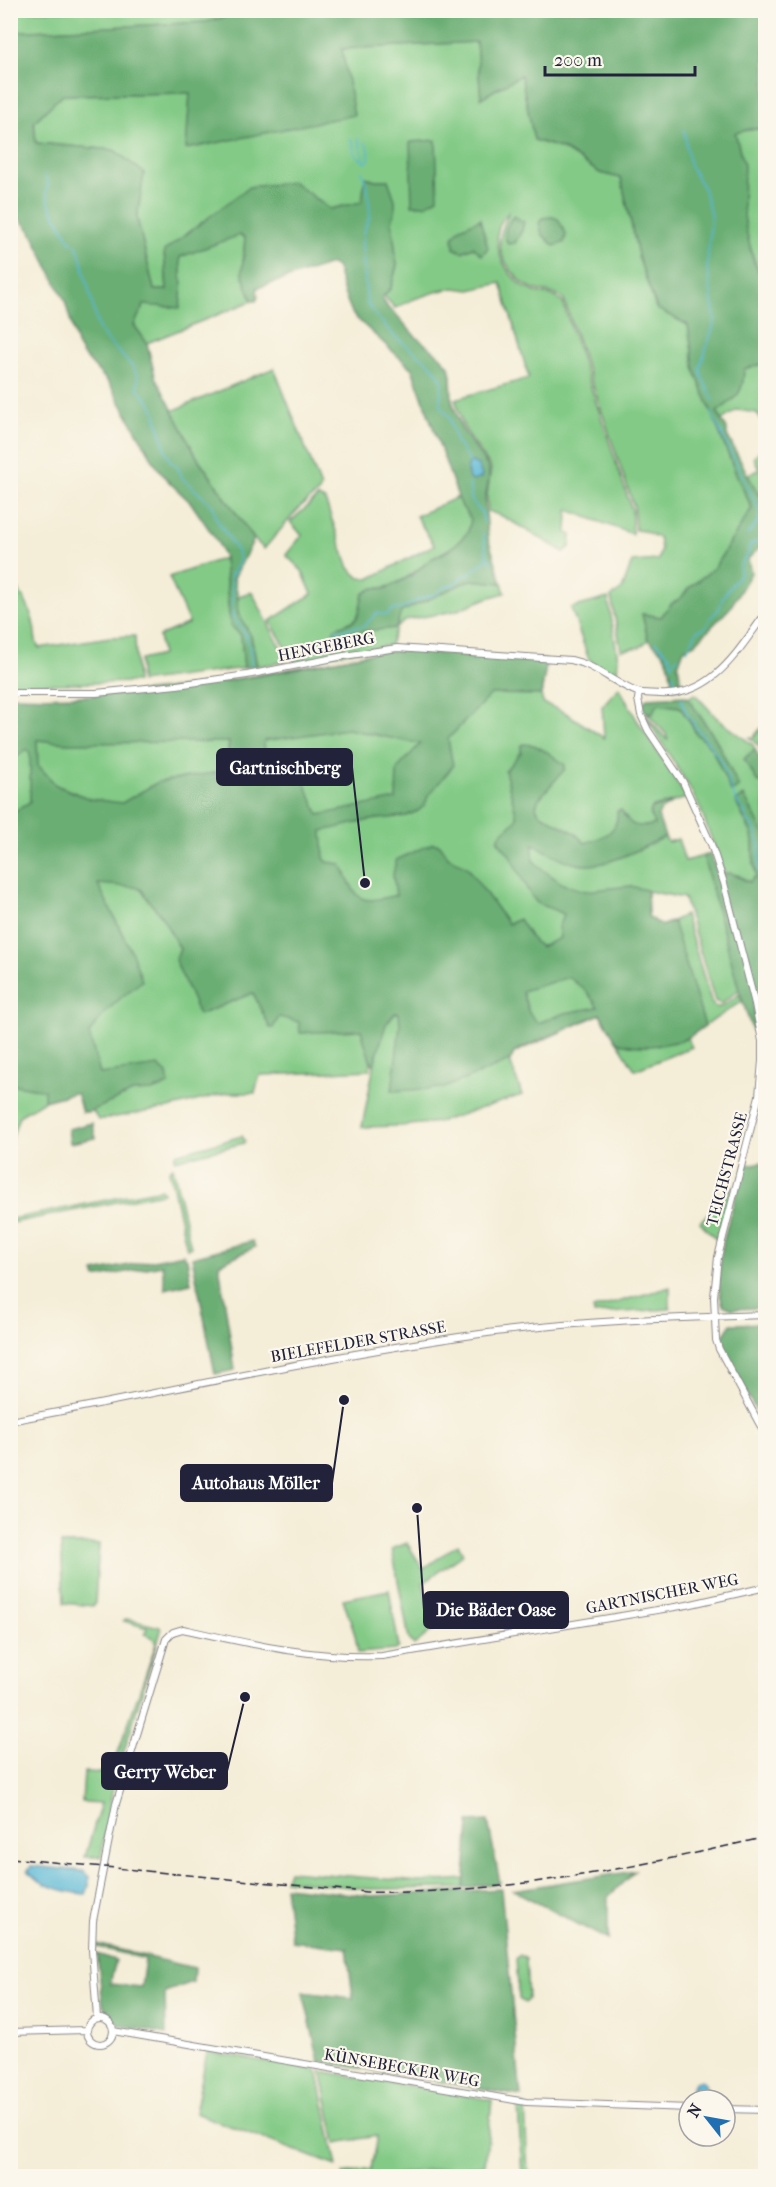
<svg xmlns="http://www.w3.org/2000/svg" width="776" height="2187" font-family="'IM FELL French Canon',serif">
<rect width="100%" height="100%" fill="#fbf7ec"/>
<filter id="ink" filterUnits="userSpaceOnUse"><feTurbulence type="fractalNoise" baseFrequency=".0167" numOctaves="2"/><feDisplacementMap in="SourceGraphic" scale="12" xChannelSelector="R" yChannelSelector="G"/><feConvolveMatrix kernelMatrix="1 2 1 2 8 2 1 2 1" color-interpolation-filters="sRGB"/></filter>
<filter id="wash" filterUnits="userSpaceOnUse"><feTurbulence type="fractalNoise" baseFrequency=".008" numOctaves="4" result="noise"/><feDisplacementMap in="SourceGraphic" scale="24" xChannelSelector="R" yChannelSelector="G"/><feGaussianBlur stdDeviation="1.35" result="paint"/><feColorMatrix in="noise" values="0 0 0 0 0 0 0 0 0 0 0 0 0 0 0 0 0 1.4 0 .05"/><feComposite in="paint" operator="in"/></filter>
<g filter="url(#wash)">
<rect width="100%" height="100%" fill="#f4edd7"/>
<path fill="#83ca86" stroke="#527660" stroke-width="1.5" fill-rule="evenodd" d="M10,11H250L207,22L11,32Z
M476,42L481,98L521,74L534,140L563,149L600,173L621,178L639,259L656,308L688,325L695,371L738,479L752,508L714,568L689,588L681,598L671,604L661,617L642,614L648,640L640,647L621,650L611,597L622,589L632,562L658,560L661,549L659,538L644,531L635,530L634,507L564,300C555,291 545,293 534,289C518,283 501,261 500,245C499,233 505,223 508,213C484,235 504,280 533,291C544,296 554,292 563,303L632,510V534L568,510L567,533L571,535L570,547L564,552L504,517L488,511L487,496L491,468L464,428L455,399L529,378L501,283L470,290L454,288L439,291L414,299L395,308L384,296L391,288L397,265L392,221L395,211L388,180H375L370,178L362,202L330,209L293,182L164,251L167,290H154L137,218L144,173L114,150L36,143L34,122L62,95L190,93L187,148L341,49ZM480,219L482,254L473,247L462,252L454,248Z
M765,128V296C761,273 750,253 746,230C740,198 739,164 735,132Z
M240,234L245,238L242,273L252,301L147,343L134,325L144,304L182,288L180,257Z
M765,363V428L757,413L737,410L722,420L717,411C737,397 743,395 744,369Z
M274,368L321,487L319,492L300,507L264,549L254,539L197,457L172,411Z
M765,445V492L760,496L747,475L759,470L754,457Z
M318,497L325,500L349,568L360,578L369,579L434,545L416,516L458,497L462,507L471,519C472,542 445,549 430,560C413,573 395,590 373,588L362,597L360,615L355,621L400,612L470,580L502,583L505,593L487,598L455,611L406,620L396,628L390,645L294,662L270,621L312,594L302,571L286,555L302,535L290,522Z
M224,558L230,625L241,635L244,668L140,682V660L162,655L159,636L189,623L169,577Z
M10,579C21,592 31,609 34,626C36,634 34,641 39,648L110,637L135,636L137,682L11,685Z
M252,592L287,660L286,662L257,666L251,636L238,613V596Z
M608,598L618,659L617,673L613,674L589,660L571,608Z
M365,654L547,660L541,695L543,703L566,713L604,738L602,706L619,687L637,720L687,798L653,807L650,815L668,842L678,839L685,861L711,854L745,985L721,1004L715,1001L684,898L647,891L648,916L661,926L685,915L712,1004L716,1007H721L740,994L742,1001L687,1038L692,1047L635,1070L600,1014L514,1053L510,1061L522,1095L439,1122L401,1126L362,1127L374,1065L371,1061L370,1070L263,1075L259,1076L255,1093H227L169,1108L98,1120L93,1111L82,1112L81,1110L77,1094L74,1093L44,1101L19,1116L11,1142V696C130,701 248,678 365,654ZM621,810L630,823L635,827L607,835L614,828Z
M695,694L718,719L753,745L755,749L746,757L761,783L765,784V837L744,797L736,801C740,812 746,822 751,832C755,843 752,852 754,861C754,867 756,870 756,876L749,882L738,875L724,873L700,808L688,785L644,714L668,741L666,734L647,713H653L654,709L659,704L680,707L692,725L696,734L705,741L712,749L731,791L738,786L715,738L688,698Z
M765,723V760L759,746L749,737L753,738Z
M242,1136L245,1141L244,1143L175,1160V1154Z
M173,1167L191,1247L187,1249L169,1170Z
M733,1185L717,1240L700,1222L718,1203Z
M161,1189L163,1193L11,1223V1219Z
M670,1287V1309L594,1314L593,1309Z
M407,1543L423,1569L458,1544L463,1554L423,1583L434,1629L414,1645L409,1639L392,1549Z
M61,1544H99L95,1603L93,1606L64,1603Z
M389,1590L399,1647L396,1650L358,1653L355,1635L343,1599Z
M127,1619L160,1627L161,1631L113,1787L101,1857H85L101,1803L82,1802L84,1772L111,1773L156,1644L153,1638L145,1634L147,1628L124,1621Z
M289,1871L421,1882L465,1879L464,1888L368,1889L285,1880Z
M520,1955L526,1959L528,1999L525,2003L519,1999L516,1959Z
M207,2052L317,2070L337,2166L195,2113Z
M321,2071L492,2100L485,2165L419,2171L389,2176H344L343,2174L371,2169L377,2136L336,2143Z
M518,2104L525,2105L528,2176H522Z"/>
<path fill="#6aae73" stroke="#466857" stroke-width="1.5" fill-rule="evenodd" d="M250,10L765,11V128L750,129L735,133L744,165L743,207L746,229L753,260L762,278L765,296V363L744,369C743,395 737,397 717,412L727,429V435L759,496L765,492V543L748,559L751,573L730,608L695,644L684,649L678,665L682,687L674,689L672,686C670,662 668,654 648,640L642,614L661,617L671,604L681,598L689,588L714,568L752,508L738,479L695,371L688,325L657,309L639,259L621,178L600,173L563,149L534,140L521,75L481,98L476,42L342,49L354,115L186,149L190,93L62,95L34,122L36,143L114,150L144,173L137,218L154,290H167L164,251L249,187L293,182L330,209L362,202L365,177L375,180H388L395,200V211L392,221L397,265L391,288L382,298L388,308L395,313L414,335L440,356L449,366L451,376L452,401L462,429L489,468V478L485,500L488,538L502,583L470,580L401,612L396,628L336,634L333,633L335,628C364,618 356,620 363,594L373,588L385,589L411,576L431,559L450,550L468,532L471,519L462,507L458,497L412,369L353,315L343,291L337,267L331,264L257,288L258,297L256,301H252L242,273L245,238L240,235L180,257L182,288L180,308L144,305L134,325L147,343L155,376L197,457L254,539L234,578L238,596V613L251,636L257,666L244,668L241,635L230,625L224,558L217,541L191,503L169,482L157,467L109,383L83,355L77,345L65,301L31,232L11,209L10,32L207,22Z
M436,140L438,198L425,205H412L410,142Z
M513,216L524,222L522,231L515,243L508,244C502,235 507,224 513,216Z
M552,217L558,219L566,234L564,243L554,246L542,234L539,223L542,218Z
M480,219L488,248L482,255L473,247L462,252L454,248L453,237L460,228Z
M384,651H408L547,660L541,695L491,694L448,739L453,766L428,796L425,805L418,811L406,816L370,820L322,831L324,858L327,862L341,864C358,899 355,906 396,895L393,875L396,860L433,843L440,845L448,857L467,867L508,924L519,919L531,938L540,947L560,938L558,927L564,914L537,903L530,894L509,854L498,841C500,829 514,827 517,817L505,771L521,752V746L523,744L534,745L547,752L565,765V769L538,800L536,807L539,813L575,833L585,843C602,838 620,832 617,811L621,810C631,828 635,827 655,825L650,815L651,809L674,802L661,810L658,816L665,837C643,847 610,866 586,865C568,865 549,852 533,844V860L539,867L563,884L585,891L630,886L647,890L648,916L662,926L673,921L705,1026C699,1030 692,1036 685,1039C664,1046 638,1049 617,1042L600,1014L518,1050L514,1053L510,1061L444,1088L392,1091L400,1025L399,1013H395L386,1024L374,1065L370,1060L361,1030L300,1033L299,1022L279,1017L273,1028H270L253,993L199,1015L175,960L180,949L160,914L151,904L141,889L134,887L98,884L133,955L142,981C121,997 103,1012 89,1034L100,1074L158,1066L167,1074L169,1085L152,1091L133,1092L89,1112H82L77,1094L74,1093L44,1101V1090L11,1084L10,814L30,802V753L26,749L11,762V696C95,700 179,689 262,675C303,668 343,658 384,651ZM347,729L420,744L397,769L396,799L319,815L297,766L265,753L264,741ZM37,740L67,743L229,742L225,771L158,782L122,803L90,799L56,785L38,765ZM569,977L587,992L598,1007L565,1013L538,1023L529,1013L522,991Z
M686,696L715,738L739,787L731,792L712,749L705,741L696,734L692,725L680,707L659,704L654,709L653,714L643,710L644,702L647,698Z
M755,749L765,769V784L757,781L744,759Z
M744,796L766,837L765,1005L758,1002L753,1003L756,1028L752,1030L739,990L703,856L711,854L718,875L731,873L749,882L756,876C756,870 754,867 754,861C752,852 755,843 751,832C746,822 740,812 736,801Z
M92,1123L96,1138L70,1143L68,1129Z
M765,1162V1308L732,1309L723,1305C709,1270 734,1201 746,1165Z
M253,1241L255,1247L219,1264L235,1370L215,1374L192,1257Z
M183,1254L187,1259L191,1283L165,1289L162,1265L96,1278L94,1272Z
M765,1323H766L765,1428L724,1350L721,1339L731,1324Z
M488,1821L500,1883L464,1888L469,1822Z
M635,1871L608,1897V1940L513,1890Z
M285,1887L372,1896L501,1889L521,2096L319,2061L303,1992L353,1998L347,1948L292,1941Z
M97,1944L194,1968L193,1982L165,1992L166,2034L117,2024L103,2005L97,1954L116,1960L110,1984L141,1987L145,1959L97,1947Z"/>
<path fill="#58b8d6" stroke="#3d6d88" stroke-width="1.5" d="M470,461L478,465L482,475L481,478L473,481L469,479L467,470Z
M31,1866L83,1871L89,1877V1886L86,1894C69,1893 37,1886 28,1870Z
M692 2088a7 7 0 1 1 14 0a7 7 0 1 1-14 0Z"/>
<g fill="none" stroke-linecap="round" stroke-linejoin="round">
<path stroke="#58b8d6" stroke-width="1.5" d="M684,130L690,166L704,189L711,217L707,267L715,321L700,368L702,377L713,400
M358,138L364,161
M350,139L353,143L354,153L365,163L369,160V151L365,142
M362,171L368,190L370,216L363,233L362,246L367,303L370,308L394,336L429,363L439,375L442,381L440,400L442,408L449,416L456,441L470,462
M45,175L48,184L46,192L50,206L71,242L77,246L81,258L98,327L105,338L133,367L138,377V389L153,406L166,451L171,462L177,466L183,479L213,506L216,518L237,551L240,560L235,569L236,573
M711,412L760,512L758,522L747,535
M469,484L472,501L482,513L484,522
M483,533L487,557L492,562
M234,572L231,574L233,618C247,631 252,646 251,666
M335,630C346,630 354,626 364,626L377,613L387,615L393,609H402L420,599L436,594L445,587L455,584L462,576H466L488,558
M656,642L670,657L672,665
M687,651L697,631L706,627L710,618L719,609L724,595L740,574V565L748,554L750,545L759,540L766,533
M672,662L679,657
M673,674L677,689
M681,699C688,724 711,741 722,764C729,778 732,802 745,811L746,819C767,837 757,866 758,889
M758,900L766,915
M766,923L765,928L762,932L766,942"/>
</g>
</g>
<g filter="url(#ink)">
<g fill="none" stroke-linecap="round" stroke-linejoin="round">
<defs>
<path id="secondary" d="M10,693H96L177,685L247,675L344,656L397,648L571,660C596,665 613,683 637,692C644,694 653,693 660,694C713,697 738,650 766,613
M639,693L638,699L641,715L648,730L683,782L711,844L724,883L755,1004L762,1041V1061L759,1096L718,1257L714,1297L716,1340L719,1349L766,1436
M10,1421C167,1392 322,1356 480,1334C575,1321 670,1318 766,1315
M97,2018L92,1950L93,1921L116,1804L166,1639L173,1632L183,1629C250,1644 314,1659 382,1656L687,1605L766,1587
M87 2031a13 13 0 1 1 26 0a13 13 0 1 1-26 0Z
M113,2031L526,2102L689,2108
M10,2032L86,2030
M725,2109L766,2110"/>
</defs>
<use href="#secondary" stroke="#8b8889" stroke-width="8"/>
<use href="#secondary" stroke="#fff" stroke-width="6"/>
<path stroke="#22223b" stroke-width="1.5" stroke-dasharray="9 4.5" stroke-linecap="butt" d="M10,1858L366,1892C500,1895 635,1868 766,1837"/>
</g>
</g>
<g text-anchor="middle" stroke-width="4.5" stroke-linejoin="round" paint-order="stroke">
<g font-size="16" fill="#22223b" stroke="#fbf7ec">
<text transform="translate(326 646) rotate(-11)" y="6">HENGEBERG</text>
<text transform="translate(726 1169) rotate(-75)" y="6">TEICHSTRASSE</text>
<text transform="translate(358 1341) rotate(-10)" y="6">BIELEFELDER STRASSE</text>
<text transform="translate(662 1593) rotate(-11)" y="6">GARTNISCHER WEG</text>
<text transform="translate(402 2067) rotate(10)" y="6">KÜNSEBECKER WEG</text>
</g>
</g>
<path fill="none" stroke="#22223b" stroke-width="2" d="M365 883L352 767M344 1400L332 1483M417 1508L424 1610M245 1697L227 1771"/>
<g fill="#22223b" stroke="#fbf7ec" stroke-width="2">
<circle cx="365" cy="883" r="6"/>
<circle cx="344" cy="1400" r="6"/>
<circle cx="417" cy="1508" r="6"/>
<circle cx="245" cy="1697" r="6"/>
</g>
<g fill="#22223b" stroke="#22223b" stroke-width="2">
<rect x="217" y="749" width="135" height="36" rx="6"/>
<rect x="181" y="1465" width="151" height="36" rx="6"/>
<rect x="424" y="1592" width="144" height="36" rx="6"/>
<rect x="102" y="1753" width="125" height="36" rx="6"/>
</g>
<g font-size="18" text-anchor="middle" font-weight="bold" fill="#fff">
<text x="285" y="774">Gartnischberg</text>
<text x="256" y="1489">Autohaus Möller</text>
<text x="496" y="1616">Die Bäder Oase</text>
<text x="165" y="1778">Gerry Weber</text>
</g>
<rect width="776" height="2187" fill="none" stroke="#fbf7ec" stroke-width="36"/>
<g transform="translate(707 2118) rotate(301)"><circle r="28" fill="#fbf7ec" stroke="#a4a2a5" stroke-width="1.5"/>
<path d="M0-4.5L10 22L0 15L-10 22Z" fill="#1f6fb2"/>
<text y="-9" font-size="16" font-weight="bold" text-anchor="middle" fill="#22223b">N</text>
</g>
<path d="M545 66v9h150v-9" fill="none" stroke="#22223b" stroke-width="3"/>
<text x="554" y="66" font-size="18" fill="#22223b" stroke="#fbf7ec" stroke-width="4.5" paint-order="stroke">200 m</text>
</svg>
